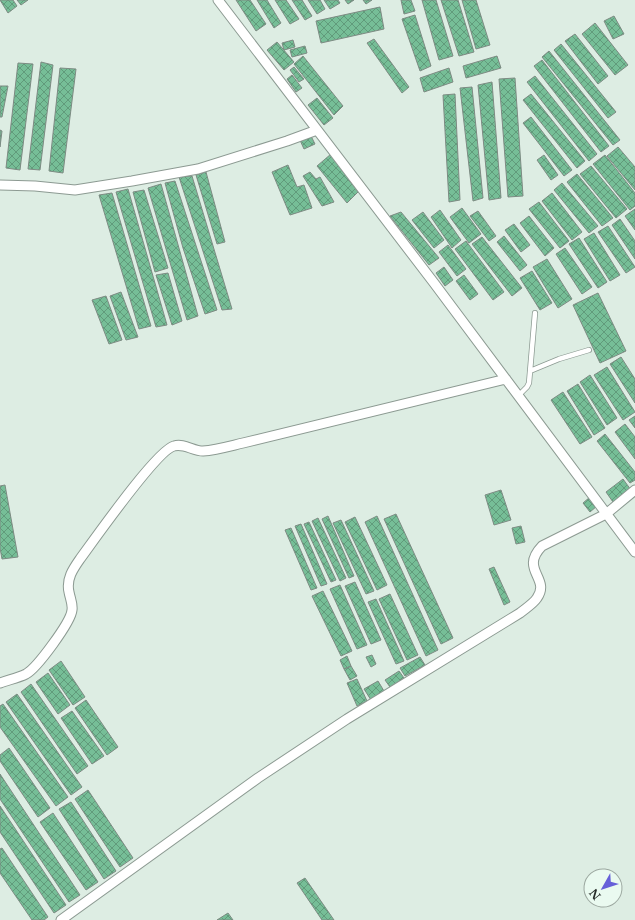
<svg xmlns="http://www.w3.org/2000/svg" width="635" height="920" font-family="'Libre Baskerville',serif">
<defs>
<pattern id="building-cross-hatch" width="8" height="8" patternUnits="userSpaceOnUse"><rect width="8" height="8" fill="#76be97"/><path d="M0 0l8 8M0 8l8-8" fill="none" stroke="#619b7b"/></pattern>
</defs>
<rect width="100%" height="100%" fill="#ddede3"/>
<path fill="url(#building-cross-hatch)" stroke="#7d8b83" d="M0,0H13L17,6L8,13Z
M17,0H28L21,5Z
M236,0H250L266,24L256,31Z
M257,0H267L281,23L274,28Z
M275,0H286L299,19L290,24Z
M292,0H302L312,16L305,20Z
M308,0H320L325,9L317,14Z
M324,0H338L340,3L330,9Z
M345,0H354L348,4Z
M363,0H372L366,4Z
M401,0H411L415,11L404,14Z
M422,0H436L453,56L439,60Z
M441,0H458L474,52L459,56Z
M462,0H476L490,45L476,49Z
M380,7L384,29L321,43L316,21Z
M415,15L431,66L420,71L402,19Z
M614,16L624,34L613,39L604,21Z
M595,23L628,65L615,75L582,34Z
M575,34L608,76L598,84L565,41Z
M374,39L409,87L402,93L367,43Z
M293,40L295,47L284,50L282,43Z
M277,42L294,62L284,70L267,50Z
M561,44L616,112L608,118L554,50Z
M305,46L307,53L292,57L290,50Z
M549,51L620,140L613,145L542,57Z
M303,56L343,106L334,115L294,64Z
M497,56L501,68L466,78L463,66Z
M542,60L609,146L601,152L534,66Z
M41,62L53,65L40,170L28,169Z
M18,63L33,64L20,170L6,168Z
M294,67L304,79L299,82L290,70Z
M60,68L76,69L63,173L49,171Z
M449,68L453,82L424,92L420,78Z
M292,75L302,88L296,92L287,79Z
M535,76L597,154L589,161L527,82Z
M515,78L523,196L508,197L499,79Z
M492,82L501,198L489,200L478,85Z
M0,86H8L2,117H0Z
M472,87L483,198L473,201L460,88Z
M455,94L460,200L449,202L443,95Z
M531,94L585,161L577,168L523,100Z
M317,98L333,118L324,125L308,105Z
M531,117L572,170L564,176L523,123Z
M0,130L2,131L0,147Z
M310,134L315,144L304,149L299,138Z
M618,147L635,167V190L607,156Z
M331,154L358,192L347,203L317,166Z
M544,155L558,175L551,180L537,160Z
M605,155L635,193V206L630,210L593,164Z
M288,165L297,187L304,185L312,208L290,215L272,172Z
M591,166L627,209L616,218L580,174Z
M206,172L225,242L217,244L196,175Z
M310,172L316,179L320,177L334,202L322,206L303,176Z
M577,174L613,218L602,226L567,182Z
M192,176L232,309L222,310L179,177Z
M175,181L217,310L205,314L183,248L165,183Z
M562,183L598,226L589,233L554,190Z
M161,184L198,316L187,320L148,188Z
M128,189L167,325L156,327L116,192Z
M144,190L168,268L155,272L133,192Z
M112,193L151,326L139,329L99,195Z
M552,193L582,232L572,240L542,201Z
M539,202L569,241L560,248L529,209Z
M462,208L481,234L469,243L450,217Z
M635,209V230L625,216Z
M440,210L461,240L452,248L431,217Z
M478,211L496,236L489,241L470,216Z
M401,212L439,258L429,265L390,216Z
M423,212L444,240L434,248L412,220Z
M529,216L554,248L545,256L520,223Z
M620,219L635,241V259L612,225Z
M514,224L530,245L521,252L505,230Z
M608,226L635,267L626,273L598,232Z
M594,233L620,275L610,281L584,239Z
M504,236L527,265L520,271L497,242Z
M482,237L522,288L512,296L472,244Z
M579,238L607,282L598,288L569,244Z
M466,241L504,292L493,300L455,249Z
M448,245L466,269L457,276L439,252Z
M565,248L592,287L582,294L556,254Z
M547,259L572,299L558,308L533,267Z
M444,267L453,280L445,286L436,273Z
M532,271L552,303L540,310L520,278Z
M168,273L182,321L172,325L156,275Z
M464,275L478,294L470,300L456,281Z
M121,292L138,337L126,340L110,296Z
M598,293L626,351L600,363L573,305Z
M106,296L122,340L109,344L92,300Z
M621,357L635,379V403L610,364Z
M607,367L635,412L623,420L594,375Z
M590,375L617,418L607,425L580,382Z
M578,384L605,428L594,435L567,391Z
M563,392L592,437L580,444L551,400Z
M635,416V428L629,420Z
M625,424L635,437V459L615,432Z
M605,434L635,472V480L630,483L597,441Z
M623,479L631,490L613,502L606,492Z
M5,485L18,557L2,559L0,548V486Z
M501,490L511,520L494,525L485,495Z
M590,497L597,506L590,512L583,503Z
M396,514L453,638L441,644L384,519Z
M328,516L354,576L349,578L322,519Z
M377,516L438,650L426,656L365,522Z
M355,517L387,585L377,590L345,522Z
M318,518L346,578L340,581L312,521Z
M341,520L374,591L366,594L333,523Z
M309,522L336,580L331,582L304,524Z
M301,524L327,584L321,586L295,526Z
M521,526L525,542L516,544L512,528Z
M291,528L317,588L311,590L285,530Z
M494,567L510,602L504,605L489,569Z
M355,582L381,640L371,644L345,586Z
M340,585L367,645L357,649L330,589Z
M323,591L352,651L341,656L312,596Z
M390,594L418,655L407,660L379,599Z
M376,599L404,661L396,664L368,602Z
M372,655L376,664L371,667L366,657Z
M347,656L351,666L344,669L340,660Z
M420,657L425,665L405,676L400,668Z
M61,661L85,697L73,705L49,670Z
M351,666L357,676L350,680L344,669Z
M399,671L404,678L390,687L385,680Z
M48,673L70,705L58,714L36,682Z
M357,679L367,701L357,706L347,683Z
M378,681L384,691L371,700L364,689Z
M31,684L88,766L77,774L21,692Z
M17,694L82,787L71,795L6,702Z
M86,700L118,747L107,755L75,708Z
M3,704L68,797L56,806L0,727V706Z
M72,711L104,756L92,764L61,718Z
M9,748L50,808L38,817L0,761V755Z
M0,774L80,895L69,902L0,799Z
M88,790L133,858L120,867L75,799Z
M71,802L116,871L104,879L59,809Z
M0,806L66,905L54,913L0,832Z
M53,813L98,882L86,890L40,822Z
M2,848L48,917L44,920H32L0,873V849Z
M305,878L334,920H322L297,883Z
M228,913L233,920H217Z"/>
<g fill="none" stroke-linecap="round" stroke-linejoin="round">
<defs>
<path id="service" d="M530,371L559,359L589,350
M518,396L527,387L529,383L535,313"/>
<path id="minor" d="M218,0L434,283L635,552
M0,185L35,186L75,190L132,181L198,169L287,141L317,130
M0,683C8,680 18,678 26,674C37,668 71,622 72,610C73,604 70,598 69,592C66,579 73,569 80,559C94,540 157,450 174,446C184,443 193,451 203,451C216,450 230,446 243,443L506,379
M61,920L258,778L347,719L520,613C526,608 533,604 537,598C551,578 519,570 542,546L606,514L635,490"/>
</defs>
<use href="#service" stroke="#8c9a92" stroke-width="6"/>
<use href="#minor" stroke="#8c9a92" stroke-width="11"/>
<use href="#service" stroke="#fff" stroke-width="4.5"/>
<use href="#minor" stroke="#fff" stroke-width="9"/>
</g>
<g transform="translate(603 888) rotate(231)"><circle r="19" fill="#eafaf0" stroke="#9ca8a0"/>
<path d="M0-3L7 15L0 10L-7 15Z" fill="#6660d9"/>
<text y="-6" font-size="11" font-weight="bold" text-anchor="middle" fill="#262c28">N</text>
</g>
</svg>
